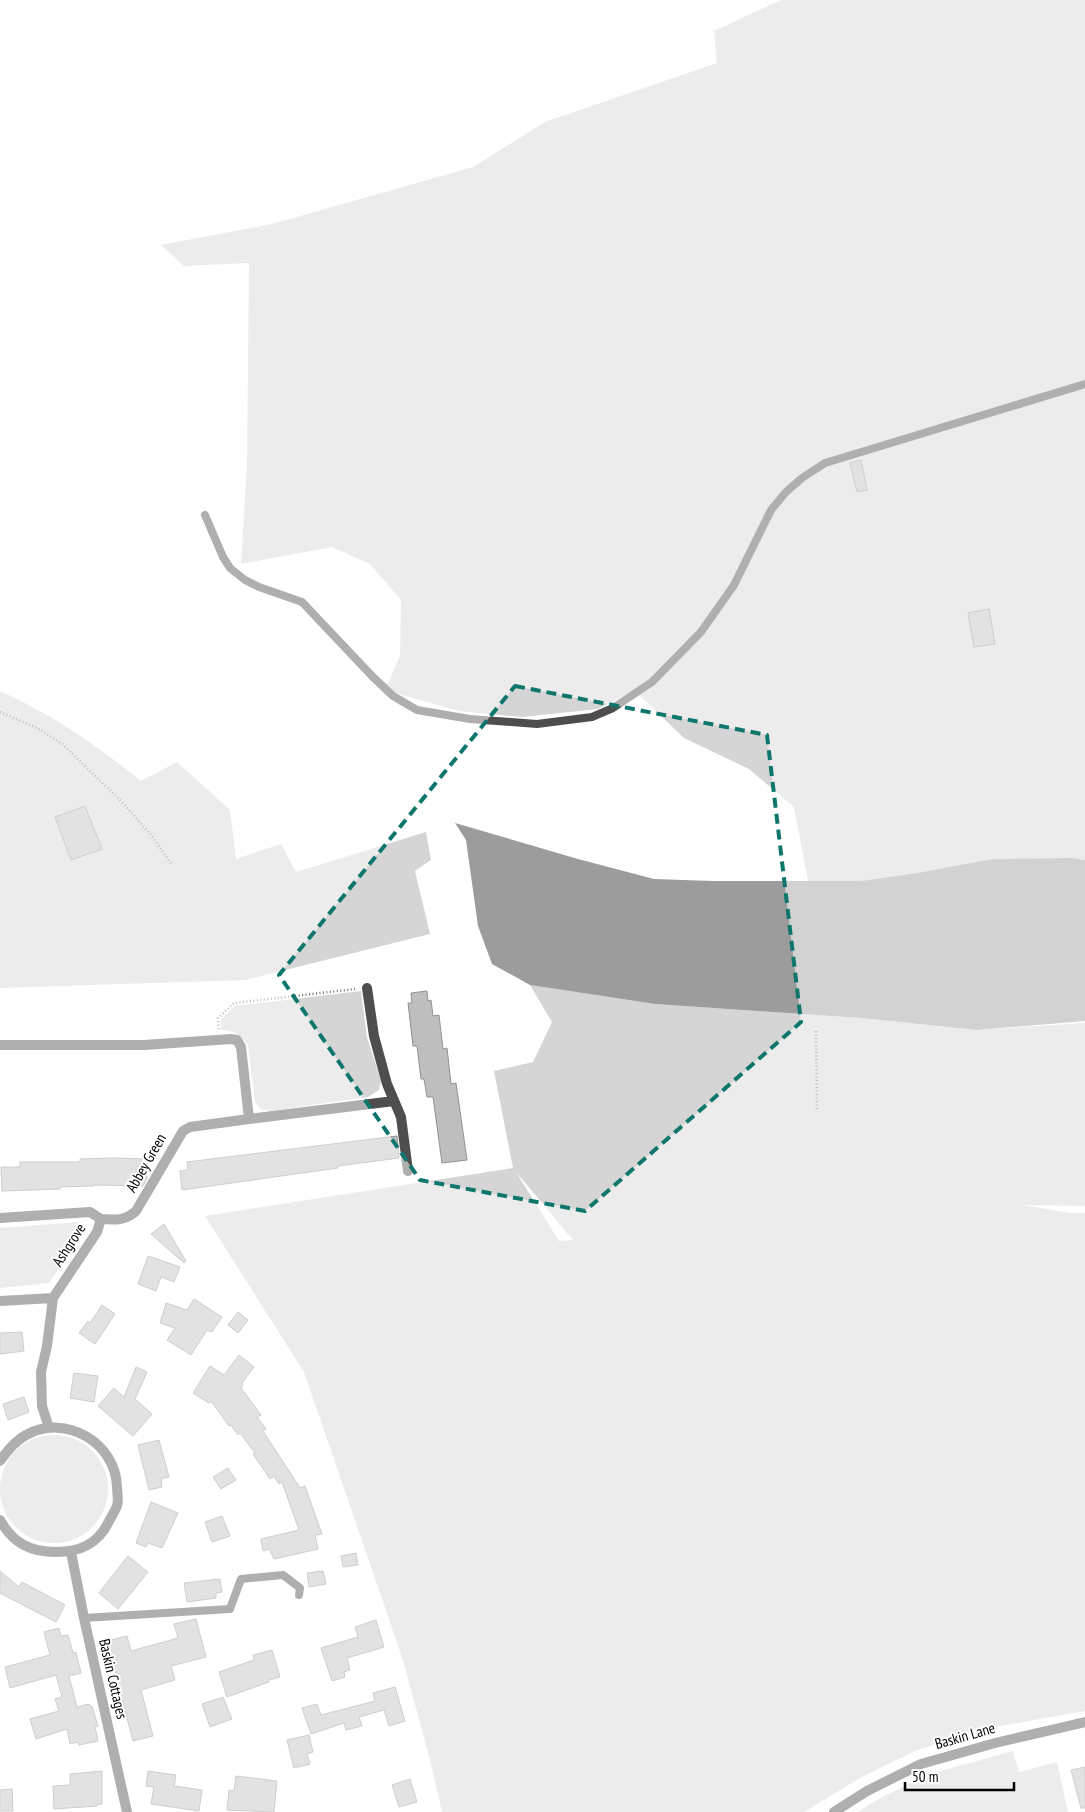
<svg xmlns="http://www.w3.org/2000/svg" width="1085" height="1812" font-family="'PT Sans Narrow',sans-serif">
<rect width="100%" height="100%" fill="#fff"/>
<path fill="#d5d5d5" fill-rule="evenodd" d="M781,0H1085V860L1073,858L923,872L861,881H808L794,807L749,769L684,738L634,690L598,709L522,717L458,711L385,690L400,656L401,600L370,564L332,547L241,564L247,465L249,263L184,266L161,245L272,224L473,167L545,122L717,63L714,31Z
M0,691C50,713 98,746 141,781L177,762L230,810L236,859L281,844L296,872L426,832L431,860L415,871L430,934L245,980L0,988Z
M530,985L655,1004L861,1018L977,1030L1085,1023V1206L1022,1205L1071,1213H1085V1711L990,1728L917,1750L860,1778L804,1812H442L429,1756L402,1657L304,1372L205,1216L513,1168L494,1071L533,1062L552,1022ZM516,1172L573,1240L559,1241Z
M361,991L367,1037L381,1081L379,1090L368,1097L270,1111L261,1109L255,1102L248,1045C241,1035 233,1030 221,1030V1020L235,1006Z
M79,1222L85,1229L49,1283L0,1288V1228Z
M0 1489a54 54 0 1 1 108 0a54 54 0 1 1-108 0Z
M1013,1751L1019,1772L1057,1762L1068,1812H858L873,1802L926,1775Z"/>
<path fill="#9c9c9c" d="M455,823L578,859L654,879L713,881H861L923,872L993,859L1073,858L1085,860V1021L977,1030L861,1018L655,1004L530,985L492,964L478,926L466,840Z"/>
<path fill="#bebebe" stroke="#929292" d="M861,460L867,490L857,492L850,463Z
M989,609L995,644L974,647L968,613Z
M85,806L102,849L71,860L55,817Z
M427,991L428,1001L431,1000L433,1016L439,1015L443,1049L447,1048L451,1084L456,1083L467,1160L442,1163L433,1097H427L424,1079H421L417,1046H413L408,1003H412L411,993Z
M397,1136L399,1158L338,1166V1168L182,1190L180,1171L188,1170L187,1162Z
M115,1158L147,1159V1179L143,1186L94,1185V1186L60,1187V1189L2,1191L1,1167H20V1162H80V1159Z
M164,1224L186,1261L184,1263L151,1234Z
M148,1256L180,1267L174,1282L161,1277L156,1291L138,1284Z
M194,1299L222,1317L212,1332L207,1330L191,1355L167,1340L175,1328L160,1323L166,1303L187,1310Z
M102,1305L115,1314L95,1344L79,1333L88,1321L90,1323Z
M238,1312L248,1320L238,1333L228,1325Z
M22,1332L24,1351L0,1354V1333Z
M239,1355L254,1367L242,1383L243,1385L241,1388L261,1415L257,1417L266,1429L263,1431L300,1488L305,1486L322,1534L315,1535L318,1549L274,1559L269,1549L263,1551L261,1539L299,1530L282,1482L279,1484L274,1476L270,1479L253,1454L255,1453L240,1433L238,1435L231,1425L229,1426L211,1401L209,1403L193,1393L210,1366L224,1375Z
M136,1367L147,1372L135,1399L152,1414L133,1436L98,1406L114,1388L124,1397Z
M74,1373L98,1376L94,1402L70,1398Z
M24,1397L29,1412L8,1420L3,1404Z
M159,1440L169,1477L161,1479L162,1487L149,1490L138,1445Z
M228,1468L236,1480L221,1489L213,1477Z
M151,1502L178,1513L162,1548L148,1543L146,1547L136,1543Z
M222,1516L230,1536L212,1542L205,1522Z
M356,1553L358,1565L343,1567L341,1556Z
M128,1556L148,1572L118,1609L99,1593Z
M0,1571L19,1587L22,1582L65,1605L56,1622L0,1593Z
M323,1571L326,1584L309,1587L307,1573Z
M220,1579L222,1592L216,1593V1598L187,1602L184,1583Z
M196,1619L206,1657L171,1666L175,1680L141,1690L153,1736L133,1741L107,1641L127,1636L131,1651L178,1638L174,1624Z
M376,1620L384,1647L347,1658L350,1670L344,1672L345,1677L332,1681L321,1648L358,1637L355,1627Z
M59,1628L61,1636L68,1635L73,1653L76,1652L81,1673L69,1676L77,1707L89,1704L90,1706H92L98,1726L95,1727L98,1741L79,1745L78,1742L70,1744L67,1729L36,1739L30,1719L59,1711L55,1699L62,1697L56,1675L10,1688L5,1667L50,1655L44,1632Z
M272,1650L280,1677L269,1680V1682L227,1697L219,1672L254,1660L253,1655Z
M395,1687L405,1721L389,1726L384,1710L359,1717L362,1726L346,1730L344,1723L311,1734L302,1708L317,1704L321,1715L375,1701L373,1693Z
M223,1697L232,1719L210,1727L202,1704Z
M309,1735L313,1752L307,1754L310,1764L294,1768L287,1740Z
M1085,1767V1808H1081L1071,1770Z
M102,1771V1804L97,1805V1806L54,1809L53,1786L70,1785V1774Z
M148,1771L176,1775L174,1786L202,1790L199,1811L151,1804L154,1787L146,1786Z
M236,1776L277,1781L274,1812L227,1810L229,1790L234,1791Z
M410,1779L417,1802L399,1807L392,1785Z
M12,1789L13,1811H0V1790Z"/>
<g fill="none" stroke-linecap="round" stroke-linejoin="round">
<path stroke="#707070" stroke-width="2.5" stroke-dasharray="1 2.5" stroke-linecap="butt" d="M0,712L41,730L62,744L119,799L152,836L172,865
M219,1029L218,1018L234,1003L355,989
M816,1031L817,1111"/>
<path stroke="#4e4e4e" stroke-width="8" d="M205,515L223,557L230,568L245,580L259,587L302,602L372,676L393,696L417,710L470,719L537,724L592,717L613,708L652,682L701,632L734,585L771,510L786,492L802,478L825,463L1085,384
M84,1618L230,1609L241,1579L283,1575L300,1588L299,1595"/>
<path stroke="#4e4e4e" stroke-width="10" d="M367,988L374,1036L387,1084L401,1117L408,1171
M0,1045H144L231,1039L237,1040L241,1047L249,1119L394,1101
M0,1218L90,1212L101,1219L97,1232L53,1298L0,1301
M101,1219C115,1220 125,1221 136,1211L183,1131L190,1127L249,1119
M49,1428L42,1406L41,1372L47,1346L53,1298
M0,1461C7,1451 15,1441 26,1435C66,1413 116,1443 117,1487C117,1493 119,1500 117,1506C115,1511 111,1517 108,1523C97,1545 79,1552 56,1552C30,1552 13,1543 0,1520
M71,1552L84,1618L127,1812"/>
<path stroke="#4e4e4e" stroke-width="10" d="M834,1812L867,1791L921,1764L995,1743L1085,1722"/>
</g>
<path d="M0 0H1085V1812H0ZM515,686L767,735L801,1022L585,1211L420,1180L279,975Z" fill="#fff" fill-opacity=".55" fill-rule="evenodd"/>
<path fill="none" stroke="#0f766e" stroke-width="4" stroke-dasharray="10 6" stroke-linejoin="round" d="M515,686L767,735L801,1022L585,1211L420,1180L279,975Z"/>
<g text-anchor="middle" stroke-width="4" stroke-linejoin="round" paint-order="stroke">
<g font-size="15" fill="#000" stroke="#fff">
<text transform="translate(146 1163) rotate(-60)" y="5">Abbey Green</text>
<text transform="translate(69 1245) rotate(-57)" y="5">Ashgrove</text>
<text transform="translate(113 1679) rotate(77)" y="5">Baskin Cottages</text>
<text transform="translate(965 1736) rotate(-16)" y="5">Baskin Lane</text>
</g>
</g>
<path d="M905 1782v8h109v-8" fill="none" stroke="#000000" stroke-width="2.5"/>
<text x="912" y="1782" font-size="15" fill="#000000" stroke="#ffffff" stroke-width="4" paint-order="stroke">50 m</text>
</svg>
